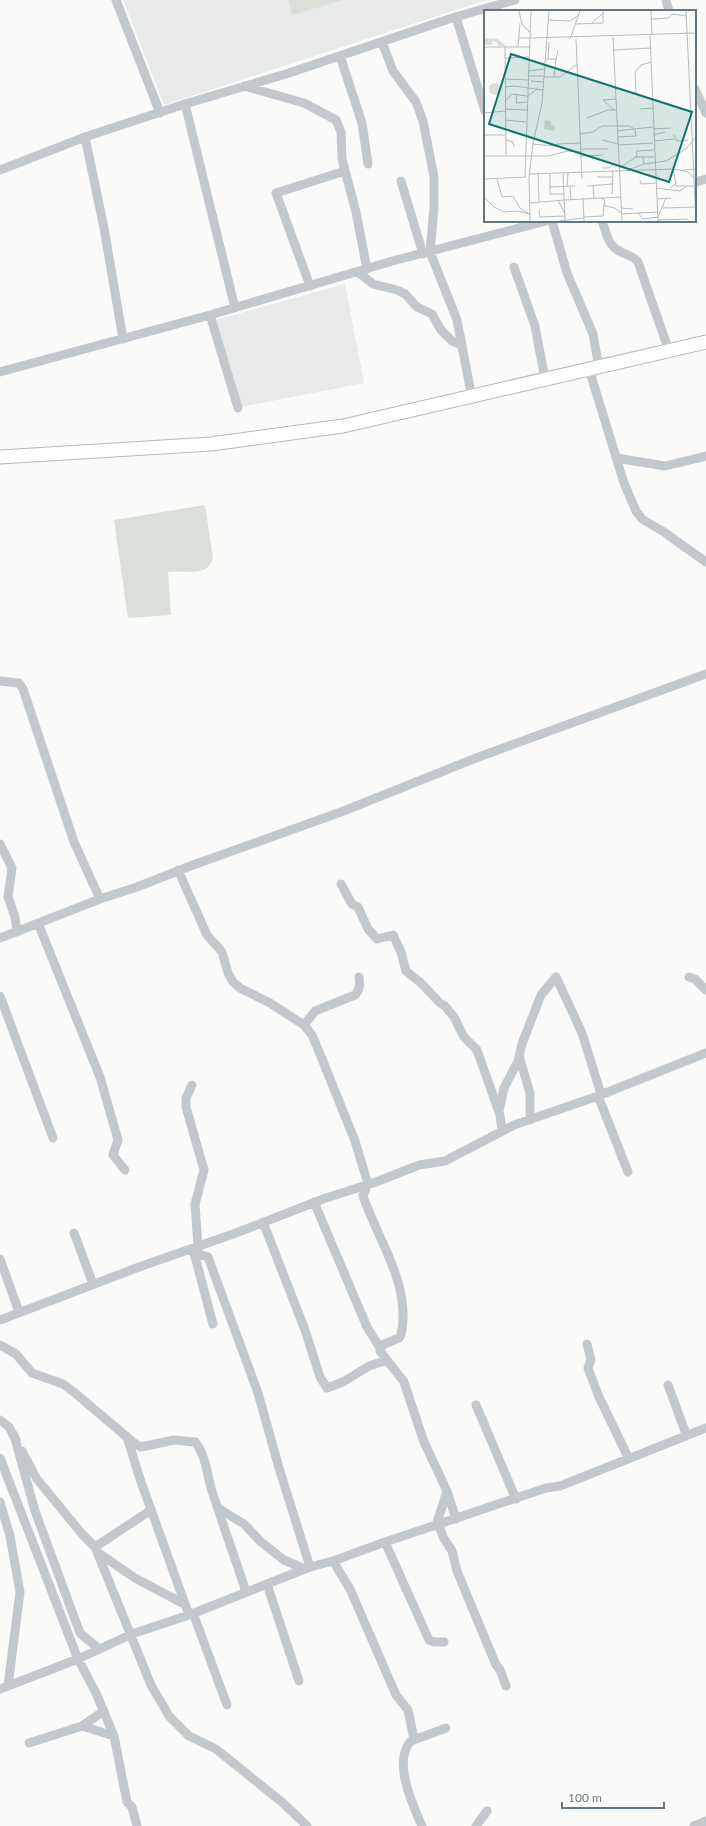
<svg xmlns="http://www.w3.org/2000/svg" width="706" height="1826" font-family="Lato,sans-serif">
<rect width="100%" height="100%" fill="#fafaf8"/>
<path fill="#e8e9e9" d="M123,0H486L164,105Z
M345,284L364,383L241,407L215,320Z"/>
<path fill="#dadfd7" d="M288,0H343L292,15Z
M205,505L213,558C207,579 185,569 168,572L171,615L128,618L114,520Z"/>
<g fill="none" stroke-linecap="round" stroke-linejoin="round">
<defs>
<path id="highway" d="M0,457L211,444L343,426L706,342"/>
</defs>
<use href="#highway" stroke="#b4b9bd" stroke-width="15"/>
<path stroke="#c3c8cc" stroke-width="9" d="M116,0L160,113
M666,0L669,11
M456,17L485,111
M382,42L393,71L416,102L423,121L434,177V208L430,252L457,320L472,398
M340,56L362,123L368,164
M244,86L304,103L336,120L341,132L342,159L356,212L367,269
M695,89L706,113
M185,104L235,308
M85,137L104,228L123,339
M0,170L85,137L185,104L289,73L452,18L515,0
M401,181L423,254
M695,182L706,179
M552,221L567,273L593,334L599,368
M602,221C606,232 608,245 619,251C626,255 632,255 638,262L669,351
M514,267L535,326L545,379
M358,272L373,284L397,290L405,294L417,307L432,314L441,330L452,341L462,345
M310,286L276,193L345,171
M210,315L238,408
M589,369L624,483L636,511L642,519L664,532L706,562
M0,372L210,315L396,260L546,221
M616,458L665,466L706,456
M0,681L19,683L23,689L74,842L100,899
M0,844L12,868L8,897L15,917L17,932
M178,870L207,935L222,952L228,973L233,982L240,988L270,1003L304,1025L312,1035L318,1049L355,1141L368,1184L363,1196C378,1240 412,1286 401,1335L399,1338L382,1345L380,1351L404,1382L424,1442L447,1491L456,1519
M341,884L352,904L358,907L368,929L377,939L393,935L401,952L406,971L421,983L440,1003L445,1006L454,1017L464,1037L477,1050L500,1115L502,1130
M38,923L100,1077L118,1140L113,1155L125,1170
M0,938L100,899L137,887L193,865L341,812L476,758L706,674
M689,977L695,979L706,990
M0,996L53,1138
M304,1025L315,1011L355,995C360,990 360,985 359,977
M519,1056L530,1093V1120
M192,1085L186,1098V1107L204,1170L195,1204L198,1246
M598,1096L628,1172
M499,1111L504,1088L518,1061L522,1044L541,995L556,977L582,1033L601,1094
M314,1202L367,1327L380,1348
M263,1222L305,1330L320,1377L327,1388L343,1382L369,1366L387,1360
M74,1233L93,1284
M188,1250L208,1257L258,1393L279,1468L310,1567
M194,1253L213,1324
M0,1259L19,1312
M0,1320L139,1267L236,1233L323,1199L376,1182L419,1165L445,1161L514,1125L598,1096L706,1053
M587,1344L591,1360L588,1368L599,1397L629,1459
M0,1345L16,1354L32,1373L63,1384L75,1393L134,1443L141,1447L174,1440L195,1442C206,1455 207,1475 212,1491C223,1525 235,1558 246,1592
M668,1385L686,1434
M476,1405L516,1499
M0,1420L9,1427L16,1440
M14,1435L35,1511L80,1633L99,1649
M127,1437L140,1479L189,1615
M22,1451L37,1479L82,1534L95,1547L151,1510
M0,1458L78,1659L96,1693L114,1736L127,1802L132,1807L137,1826
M0,1502L10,1536L20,1592L8,1686
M218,1508L244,1524L261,1542L284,1560L305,1569
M439,1525L443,1537L452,1551L457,1571L496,1665L500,1670L506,1686
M436,1526C439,1514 444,1504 446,1493
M385,1542L429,1640L434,1642H444
M95,1547L151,1685L169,1716L189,1736L216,1749L283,1803L307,1826
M97,1552L135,1578L184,1604
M333,1561L350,1589L396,1695L408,1710L414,1739
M267,1584L299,1681
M193,1613L227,1705
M0,1689L78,1659L132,1634L189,1615L310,1567L333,1561L385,1542L546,1488L560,1486L706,1428
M82,1726L114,1736
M29,1743L82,1726L104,1711
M422,1826C413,1806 392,1761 411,1741L446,1728
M476,1826L487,1811
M694,1826L706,1821"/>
<use href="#highway" stroke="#fff" stroke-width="13"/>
</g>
<g transform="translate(484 10)">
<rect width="212" height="212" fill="#fafaf8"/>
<path d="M0,28L13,29L22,36H14L13,32L8,31V35H0ZM5 79a6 6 0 1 1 12 0a6 6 0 1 1-12 0ZM61,110L67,111V115L71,116L70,121L60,119Z" fill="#dadfd7"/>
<path fill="none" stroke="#b5bdc2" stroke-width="1" d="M35,1L38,14L47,24L46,28H35M167,1L168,25M202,1L212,211M168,9L185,8L188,4L202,6M65,10L86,11L95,5M108,13L119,3M92,14L119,13V1M46,22L47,1M166,25L174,211M129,27L138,211M86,29L96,1M92,29L98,169M34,36L36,13M0,37H46M21,37L22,145M129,40L167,38M22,48L45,47M62,49H72L74,40M64,49L65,32M44,61L61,59M44,66H59M60,67H76L93,54M70,67L72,49M21,69L44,70M47,71L59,72M21,77L30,76L59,80M152,84L151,62L157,55L167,52M33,85L32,93L43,92M43,87L53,79M119,90L130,100M119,90L132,89M21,92L27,84L43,86M21,99L43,100M156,99L169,98M0,103L21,101M103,108L124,100H132M21,110L42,112M169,119L187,118M133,121L150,119M96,124L109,122L118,116H146L150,119L169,117M0,125H21M169,125L181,122M190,125L193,131L204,130M134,127L152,126L151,119M22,130L29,132L30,137M118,130L134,134M170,131L190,129M49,134L71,136L73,134L97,133M134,135L169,133M97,139H124M0,146H64L84,141L97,142M97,146L119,145M151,147H170M160,154L182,151L202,139L212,127M118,158H125L129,154M135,158L152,147L153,141L170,140M190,159L204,162L209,167M144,160L160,154L159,147M199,160L212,159M153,162L171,167M79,163L81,211M45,164L189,159L192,173L187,178M54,164L55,191M66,164V184M41,167L46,28L212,23M113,167H128M0,169L42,167M13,169L18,187L29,186L36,198L45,204M156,170L157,174L172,173M192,173V176H202M83,176L84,163M86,176L87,189M103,176L128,174M109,176L110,188M66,177L91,176M172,178L196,181L203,176H210M66,184H80M128,184L129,161M1,188L10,197L20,202L34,201L45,204M99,188L100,211M117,188L120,189L121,196L131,198L137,203M173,189L187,188M74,190L81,204M80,190L137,187M46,193L80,190M137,198L149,199M179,198L212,197M55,201L56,207L81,206M154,203L159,209L174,207L182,188M137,204L173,202M100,207L119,206L120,194M174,210L204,209M46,211L45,167L49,133L58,93L65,1M75,211L100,208"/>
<path fill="#0f766e" fill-opacity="0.15" stroke="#0f766e" stroke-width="2" d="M27,44L208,102L185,172L5,114Z"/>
<rect width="212" height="212" fill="none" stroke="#657683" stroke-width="2"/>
</g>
<path d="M562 1802v6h102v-6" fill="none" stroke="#657683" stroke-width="2"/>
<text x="568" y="1802" font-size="12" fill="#657683" stroke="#ffffff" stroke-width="3" paint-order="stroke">100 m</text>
</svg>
